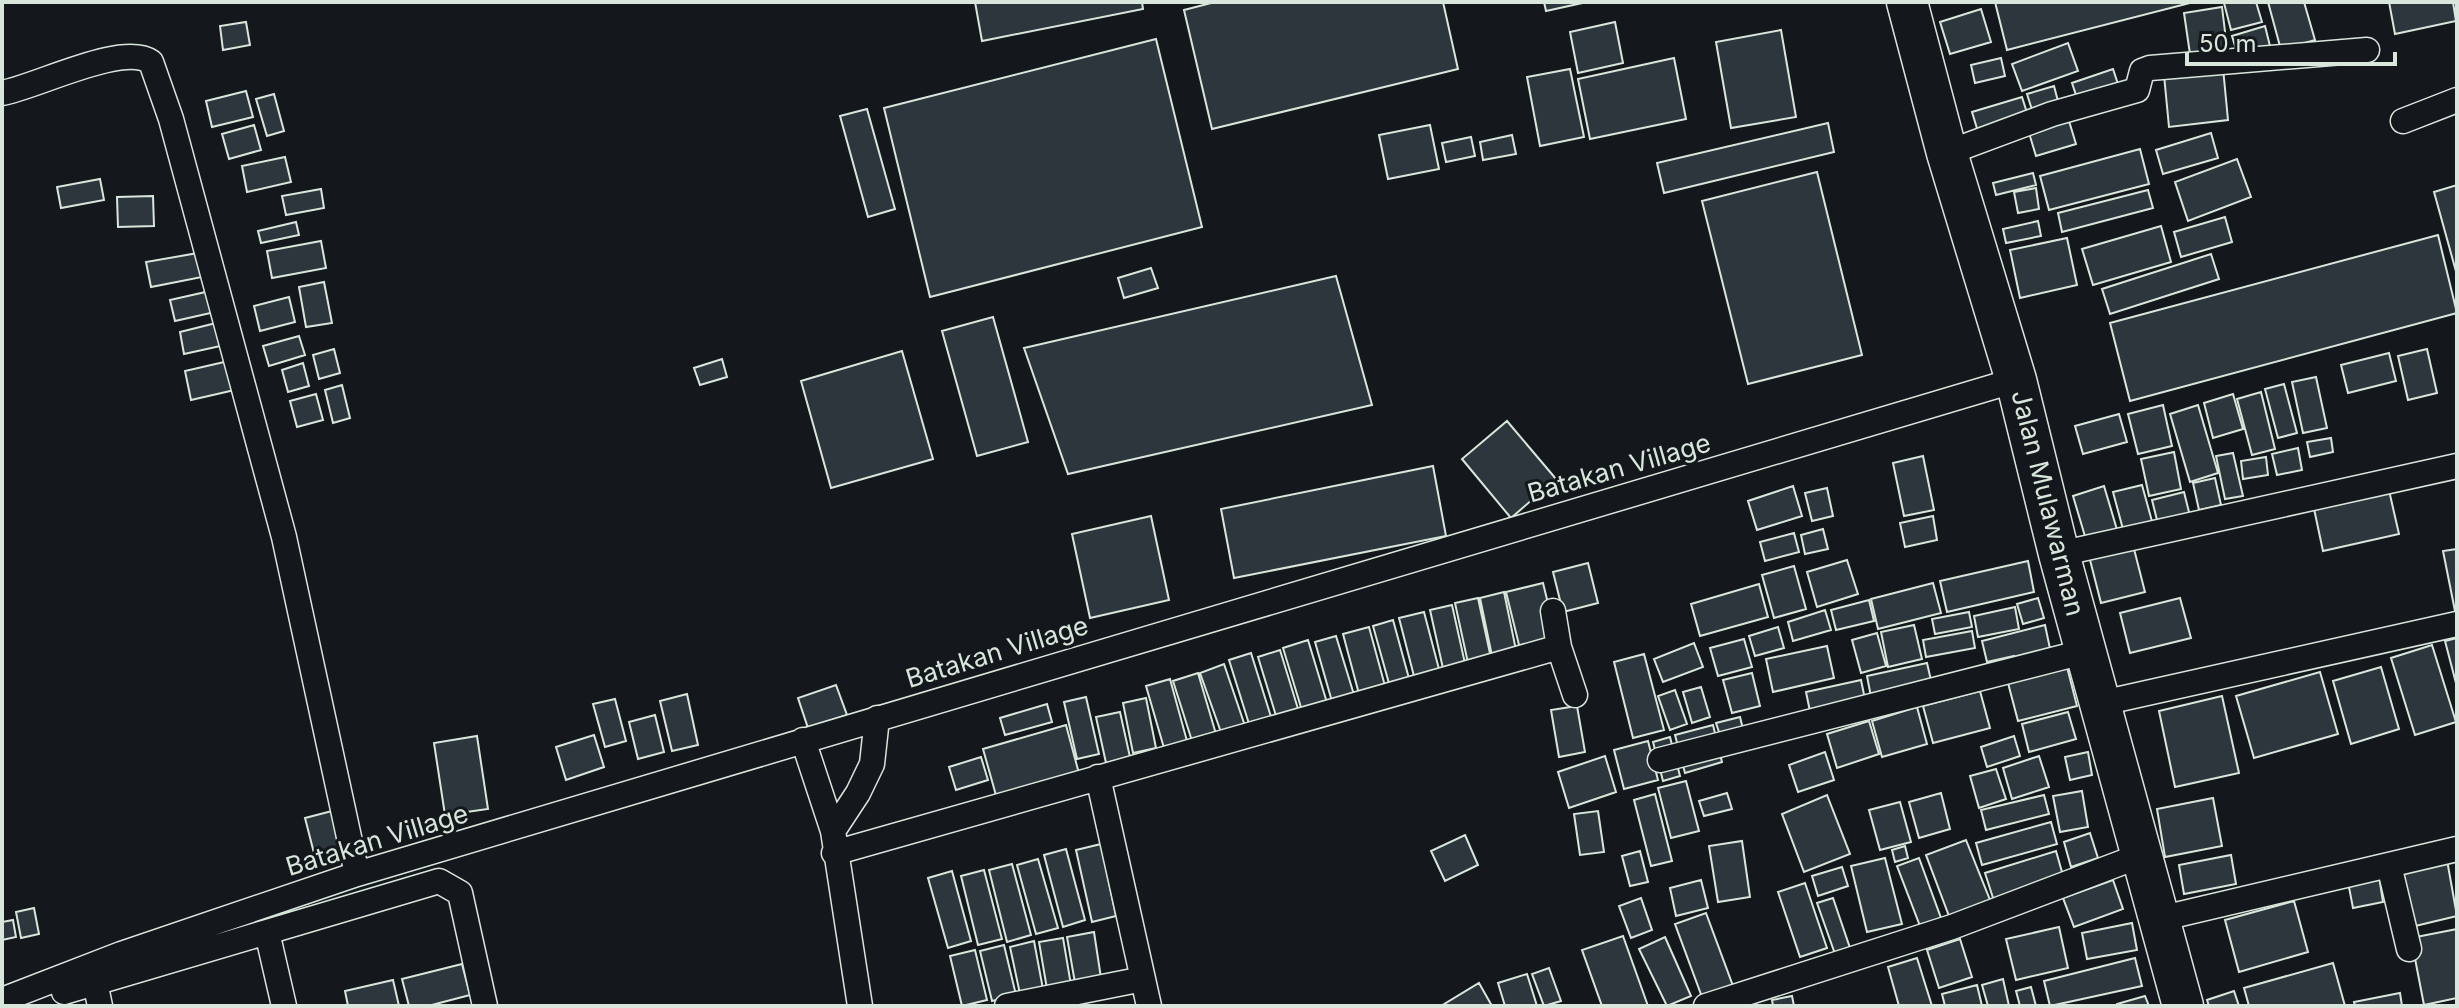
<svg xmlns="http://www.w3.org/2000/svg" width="2459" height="1008" font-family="Inter,sans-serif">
<rect width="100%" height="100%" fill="#14181c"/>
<path fill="#2c363c" stroke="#d8e6dc" stroke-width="2" d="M975,2H1142L1143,9L982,41Z
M1215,2H1443L1458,69L1212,129L1184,10Z
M1544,2H1587L1546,11Z
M1995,2H2190V3L2007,50Z
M2256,2L2262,22L2231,30L2224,3Z
M2268,2H2304L2315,40L2281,50Z
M2389,2H2453L2456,21L2395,34Z
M2222,7L2227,48L2190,54L2184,13Z
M1981,9L1991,42L1950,54L1940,22Z
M246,22L250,45L223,50L220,26Z
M1615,22L1623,63L1578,73L1570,32Z
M2265,26L2270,46L2238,56L2232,36Z
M1781,30L1796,117L1731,128L1716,42Z
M1156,39L1202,227L930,297L884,108Z
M2068,43L2078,71L2022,91L2012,64Z
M1674,58L1686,119L1590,139L1578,79Z
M2001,58L2005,76L1975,83L1971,65Z
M2223,68L2228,120L2169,127L2164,75Z
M1570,69L1584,137L1540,146L1527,77Z
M2113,69L2119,87L2078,101L2072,83Z
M2054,86L2059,105L2033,113L2027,94Z
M246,91L253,117L212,127L206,101Z
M274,94L284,131L267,136L256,99Z
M2022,97L2029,119L1979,135L1972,112Z
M867,109L895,209L868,217L840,116Z
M2069,121L2076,144L2036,156L2029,133Z
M1828,123L1834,152L1664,193L1657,163Z
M254,125L261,150L229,159L222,134Z
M1430,125L1439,169L1388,179L1379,135Z
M2211,133L2218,158L2163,174L2156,150Z
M1512,135L1516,154L1483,160L1480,142Z
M1471,137L1475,156L1446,162L1442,143Z
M2140,149L2149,184L2049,210L2040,176Z
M285,157L291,182L247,192L242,166Z
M2237,159L2251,197L2188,221L2175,182Z
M1817,172L1862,355L1748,384L1702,201Z
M2033,173L2036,185L1996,195L1993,183Z
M100,179L104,200L61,208L57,187Z
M2457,185V275L2434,192Z
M2036,188L2039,209L2018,213L2014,192Z
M321,189L324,208L286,215L282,196Z
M2148,190L2153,208L2062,232L2058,213Z
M153,196L154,226L118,227L117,197Z
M2225,217L2232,242L2181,257L2174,232Z
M2038,221L2041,236L2006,243L2003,229Z
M296,222L299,235L261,243L258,231Z
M2161,226L2171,262L2093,285L2082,249Z
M2438,235L2457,313L2130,401L2110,323Z
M2067,238L2077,285L2020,298L2010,250Z
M321,241L326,268L272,278L267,251Z
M198,253L202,277L151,287L146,262Z
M2211,254L2219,279L2110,314L2102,289Z
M1151,268L1158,288L1124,298L1118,278Z
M1336,276L1372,405L1068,474L1024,348Z
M324,282L332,323L306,327L299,287Z
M210,291L215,312L175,321L170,300Z
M289,297L295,322L260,331L254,306Z
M993,317L1028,442L977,456L942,331Z
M220,322L225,345L184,354L180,332Z
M299,336L305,355L269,366L263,346Z
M334,349L340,373L319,379L313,355Z
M2427,349L2437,393L2408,400L2398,356Z
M902,351L933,459L831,488L801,381Z
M2389,353L2396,381L2348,393L2341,365Z
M722,359L727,377L700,385L694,368Z
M233,360L239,389L191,400L185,371Z
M303,363L309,386L288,392L282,370Z
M2316,377L2327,428L2303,433L2292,382Z
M2284,384L2297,433L2278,438L2265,389Z
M342,385L350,418L333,423L325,390Z
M2261,392L2275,449L2252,455L2237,399Z
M316,394L323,420L297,427L290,401Z
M2233,394L2243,429L2213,438L2204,403Z
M2163,405L2172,446L2138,454L2128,414Z
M2198,405L2218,473L2190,482L2170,414Z
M2119,414L2127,442L2083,454L2075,426Z
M1507,421L1556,479L1511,518L1462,459Z
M2331,438L2333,452L2310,457L2307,442Z
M2298,448L2302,470L2277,475L2272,454Z
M2174,452L2181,489L2149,496L2141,459Z
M2233,453L2243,496L2225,499L2216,456Z
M1923,456L1934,510L1904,516L1893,463Z
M2266,457L2268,475L2243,479L2241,461Z
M1433,466L1446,536L1234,578L1221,509Z
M2215,478L2221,505L2199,510L2193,483Z
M2142,485L2153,525L2124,533L2113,492Z
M1793,486L1802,516L1757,530L1748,501Z
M2104,486L2118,533L2087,543L2073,496Z
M2388,486L2399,534L2323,551L2313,504Z
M1827,488L1833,516L1812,521L1805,493Z
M2184,492L2190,516L2158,524L2152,500Z
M1151,516L1169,600L1090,618L1072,534Z
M1933,516L1937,540L1905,547L1900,523Z
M1823,529L1828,549L1805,554L1801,535Z
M1794,533L1799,552L1765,561L1760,542Z
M2133,545L2145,592L2101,603L2089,556Z
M2457,549V616H2456L2443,551Z
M1847,560L1858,594L1817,607L1807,572Z
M2028,561L2034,592L1947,612L1940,581Z
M1588,563L1598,603L1563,612L1553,572Z
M1794,566L1806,609L1774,618L1762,575Z
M1543,583L1557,640L1520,649L1506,592Z
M1933,583L1941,613L1878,629L1871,599Z
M1759,584L1768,617L1700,636L1691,604Z
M1504,592L1516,650L1492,656L1480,598Z
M1478,598L1491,658L1468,663L1455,603Z
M2038,598L2044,618L2023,624L2017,604Z
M2180,598L2191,638L2130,653L2120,613Z
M1869,600L1874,621L1836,630L1831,610Z
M1452,605L1466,668L1444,673L1430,610Z
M2015,607L2019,629L1978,637L1974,616Z
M1825,610L1831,630L1793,641L1788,622Z
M1424,612L1440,673L1415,680L1399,618Z
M1969,612L1972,627L1935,634L1932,619Z
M1393,620L1410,682L1390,687L1373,626Z
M1914,625L1922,659L1888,667L1881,632Z
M2045,625L2052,658L2017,667L2014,656L1987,662L1982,641Z
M1369,627L1385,686L1359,694L1343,634Z
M1778,627L1784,648L1755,656L1749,636Z
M1972,631L1975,648L1926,657L1923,640Z
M1877,633L1886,666L1861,673L1852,640Z
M1336,636L1355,698L1333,705L1315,642Z
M2457,638V687L2445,641Z
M1744,639L1752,667L1718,676L1710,648Z
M1308,640L1328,706L1303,714L1283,648Z
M1694,643L1703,667L1663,682L1654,659Z
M2432,645L2456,722L2415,735L2391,658Z
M1827,646L1834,678L1773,692L1766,659Z
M1280,650L1299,712L1277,719L1258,657Z
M1251,653L1272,720L1250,727L1229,660Z
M1644,654L1664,730L1633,738L1614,662Z
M1927,663L1933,689L1872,702L1867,676Z
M1224,664L1245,726L1222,735L1200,673Z
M2067,667L2077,706L2018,721L2008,683Z
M2381,667L2399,729L2351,744L2333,681Z
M2320,672L2338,734L2254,758L2236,696Z
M1198,673L1216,734L1192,741L1173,681Z
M1752,673L1760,706L1732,713L1723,680Z
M1170,679L1187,741L1164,748L1146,686Z
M1861,680L1867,709L1812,721L1806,692Z
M836,685L847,715L808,728L798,698Z
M1701,687L1710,717L1692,723L1683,692Z
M1675,690L1687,724L1670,730L1658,696Z
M1980,691L1990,728L1933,743L1923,706Z
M687,694L698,745L672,751L660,701Z
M2222,696L2239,773L2175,787L2159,711Z
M1086,697L1099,754L1077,759L1064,702Z
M1146,698L1156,748L1133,753L1123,703Z
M615,699L626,741L605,747L593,704Z
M1047,704L1052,722L1005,735L1000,718Z
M1577,706L1585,752L1559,757L1551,710Z
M1917,707L1927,744L1882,757L1872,721Z
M1120,712L1130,757L1106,763L1096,717Z
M2068,712L2076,739L2029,752L2022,724Z
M655,715L664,752L638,759L629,722Z
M1740,717L1743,729L1720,735L1716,723Z
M1869,721L1879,754L1837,768L1827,734Z
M1066,725L1081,781L999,806L983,749Z
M1713,725L1722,762L1685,773L1675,735Z
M594,735L604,767L566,780L556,747Z
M477,736L488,809L445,815L434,743Z
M2014,736L2020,756L1987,767L1981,747Z
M1670,737L1680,776L1663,781L1653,742Z
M1648,741L1658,780L1624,789L1614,750Z
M1825,752L1834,780L1798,792L1789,765Z
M2088,752L2092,775L2070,780L2065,757Z
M1605,756L1616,792L1569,808L1558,772Z
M2039,756L2049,787L2012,799L2003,768Z
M981,757L988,780L956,790L949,767Z
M1996,769L2006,799L1979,808L1970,776Z
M1686,781L1699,831L1671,838L1658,788Z
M2082,791L2088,827L2060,832L2053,796Z
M1727,793L1732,809L1704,816L1699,801Z
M1941,793L1950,829L1919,838L1909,802Z
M1655,794L1672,861L1651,866L1634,800Z
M1827,795L1850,854L1804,872L1782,814Z
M2044,795L2049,814L1986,830L1981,810Z
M2213,798L2222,846L2165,857L2157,809Z
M1900,802L1911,842L1880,850L1869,810Z
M332,811L341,850L315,857L305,818Z
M1598,811L1604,852L1580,855L1574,814Z
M2051,822L2057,844L1982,865L1976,843Z
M2090,833L2098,858L2071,867L2064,842Z
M1465,835L1478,865L1445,881L1431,851Z
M1966,840L1990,900L1949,916L1926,855Z
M1742,841L1750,897L1718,902L1709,846Z
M1101,844L1116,916L1092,922L1076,850Z
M1905,846L1908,858L1895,862L1892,850Z
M1066,849L1085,920L1063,927L1044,855Z
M1640,851L1648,882L1630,886L1622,856Z
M2056,851L2064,879L1994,901L1985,873Z
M2231,855L2236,884L2184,894L2179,865Z
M1885,858L1902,924L1867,932L1851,866Z
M1919,858L1941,918L1920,926L1897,866Z
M1038,859L1058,928L1036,934L1017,865Z
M2447,860L2457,916L2411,927L2398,872Z
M1012,864L1031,935L1007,942L989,870Z
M1842,867L1848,886L1818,896L1812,876Z
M984,870L1002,939L978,945L961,876Z
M952,871L971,941L948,948L928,878Z
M2379,876L2383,902L2353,908L2348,882Z
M1701,880L1708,908L1676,916L1670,888Z
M2113,880L2123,909L2074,927L2063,898Z
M1805,883L1827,948L1800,957L1778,892Z
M1641,898L1652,930L1631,938L1619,906Z
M1833,898L1850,948L1835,954L1817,903Z
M2294,901L2308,952L2239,972L2225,920Z
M34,908L39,934L21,938L16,912Z
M1706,913L1733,986L1702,997L1675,924Z
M13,920L16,937L2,940V922Z
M2132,923L2137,950L2087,959L2082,933Z
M2059,927L2068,968L2016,980L2006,939Z
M2457,929V998L2424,1005L2411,938Z
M1094,932L1101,978L1075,983L1067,937Z
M1623,936L1648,1006H1602L1582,950Z
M1665,937L1691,996L1667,1006L1639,949Z
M1063,938L1071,985L1047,989L1039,942Z
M1960,939L1972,977L1939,988L1927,950Z
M1034,941L1043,989L1020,994L1010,947Z
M1004,945L1016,995L992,1001L980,951Z
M975,950L987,1000L962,1006L950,956Z
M1917,958L1932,1006H1899L1888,967Z
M2135,958L2142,986L2050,1006L2044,981Z
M2333,963L2345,1006H2249L2244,988Z
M462,964L470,995L428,1006H409L402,979Z
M1549,968L1561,1001L1544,1006L1532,974Z
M1527,974L1537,1006H1505L1498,983Z
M2003,979L2009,1006H1988L1982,985Z
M393,980L399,1006H348L345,991Z
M1479,983L1492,1006H1441Z
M1977,985L1982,1006H1945L1942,994Z
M2031,987L2036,1006H2020L2016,991Z
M2234,991L2239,1006H2209L2207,1000Z
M2400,993L2402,1006H2355L2354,1002Z
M1792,996L1794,1006H1773L1772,1000Z
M2145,996L2149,1006H2117V1004Z"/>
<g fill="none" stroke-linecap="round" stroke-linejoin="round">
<defs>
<path id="minor" d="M2,93C36,87 123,42 151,62L171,119L284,537L357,874
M2403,121L2457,100
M1947,153L2052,114L2137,90L2142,71L2150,68L2367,50
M2059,554L2457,466
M1553,611L1559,647
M2102,703L2457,624
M803,740L833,831L860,1006
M1660,760L2087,651
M1098,777L1149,1006
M833,831L858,793L872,764L877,718
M834,853L1559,647L1575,695
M2389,865L2409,949
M2159,919L2457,849
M267,932L439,881L460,893L485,1006
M95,982L100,1006
M64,992L267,932L284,1006
M2,1000L121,954L357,874L2016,380
M1007,1006L1143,979
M1706,1006L1952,927L2142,855"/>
<path id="primary" d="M1907,2L1947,153L2016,380L2059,554L2183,1006"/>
</defs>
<use href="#minor" stroke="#d8e6dc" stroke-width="27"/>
<use href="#primary" stroke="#d8e6dc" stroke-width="43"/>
<use href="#minor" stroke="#14181c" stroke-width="24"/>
<use href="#primary" stroke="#14181c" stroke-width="40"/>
</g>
<g text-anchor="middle" stroke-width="6" stroke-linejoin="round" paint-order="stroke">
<g font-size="26" fill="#d8e6dc" stroke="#14181c">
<text transform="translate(1619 468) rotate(-16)" y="9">Batakan Village</text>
<text transform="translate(2048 503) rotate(76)" y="9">Jalan Mulawarman</text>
<text transform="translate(997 652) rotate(-17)" y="9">Batakan Village</text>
<text transform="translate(377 840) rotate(-17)" y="9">Batakan Village</text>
</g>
</g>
<rect width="2459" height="1008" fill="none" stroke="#d8e6dc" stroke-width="8"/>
<path d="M2187 52v12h208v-12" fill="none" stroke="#d8e6dc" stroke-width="4"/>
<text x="2199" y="52" font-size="24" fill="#d8e6dc" stroke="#14181c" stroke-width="6" paint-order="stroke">50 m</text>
</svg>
